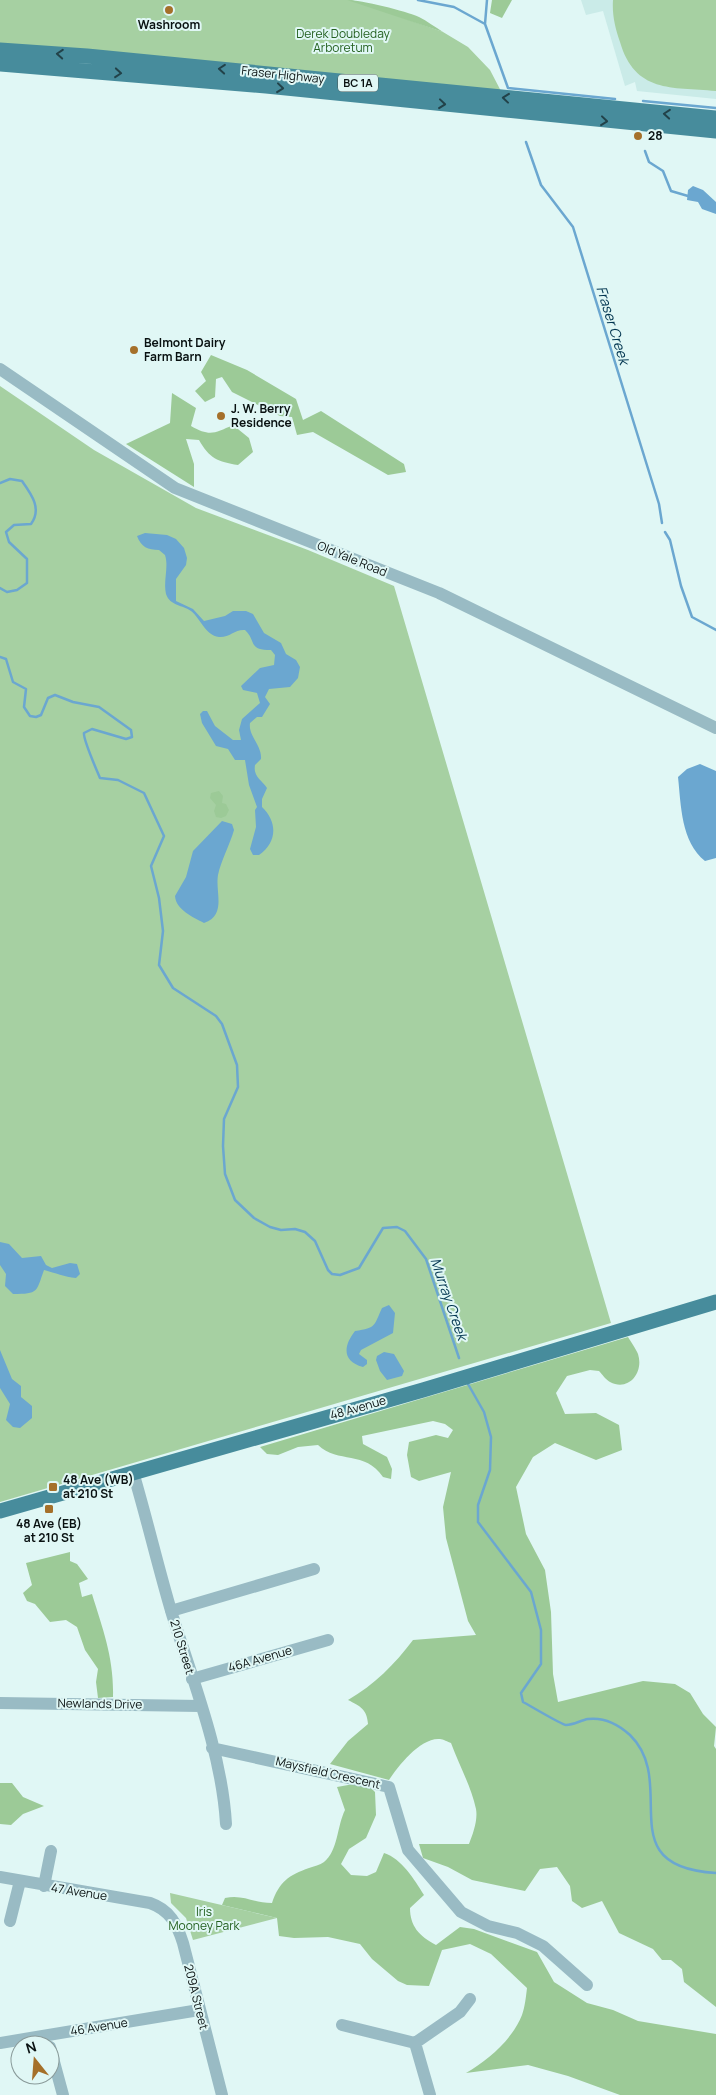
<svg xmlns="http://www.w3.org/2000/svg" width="716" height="2095" font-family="Manrope,sans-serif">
<rect width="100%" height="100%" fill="#e0f7f5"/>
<path fill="#caebe8" d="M581,0H716V99L637,91L635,82L625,86L603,11L586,15Z"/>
<path fill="#a6d0a2" d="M0,0H352L443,32L468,47L490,70L503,95L0,45Z
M613,0H716V91C671,87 635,93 620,42C615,27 612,15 613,0Z
M0,386L94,450L196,508L308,550L394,586L611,1323L0,1502Z
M170,1893L277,1918L193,1940L186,1918L171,1903Z"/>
<path fill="#9cca97" d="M347,0C361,0 406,11 419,17C427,21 435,27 443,32Z
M492,0H512L502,18L490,13Z
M211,355L247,370L296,399L303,420L321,411L404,464L406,472L388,475L313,432L297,435L292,417L280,416L232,392L222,377L216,379L215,397L205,402L195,391L206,381L201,372Z
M172,393L196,408L191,426C210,437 215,433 233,425L249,438L253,452L238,465C218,462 209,458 199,440L186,439L194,464V487L126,444L170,423Z
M219,791L223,796L222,803L226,804L229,810L226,816L221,818L216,817L214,811L216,805L210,798L211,793Z
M628,1337C631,1342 636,1349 638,1354C644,1372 629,1392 610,1382C606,1380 602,1374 599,1371L590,1370L567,1376L556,1393L565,1414L596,1413L619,1425L622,1450L596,1460L555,1443L533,1457L516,1487L526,1534L545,1570L551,1612L553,1674L558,1702L643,1681L675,1684L690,1693L703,1714L716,1727L714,1746L716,1749V2007L684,1982L682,1969L671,1960H662L653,1949L619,1933L602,1901L582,1908L572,1901L570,1886L557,1867L540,1869L525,1891L472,1880L448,1867L423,1858L419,1844H469C473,1834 478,1820 476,1809C471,1786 459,1765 451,1743C448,1742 443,1739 440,1739C421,1737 398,1766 389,1780L330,1764L348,1741L368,1724C367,1709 360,1706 348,1700C374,1685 395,1664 413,1640L476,1635L468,1621L446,1538L443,1507L451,1472L419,1481L411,1477L407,1455L409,1442L436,1435L448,1438L453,1430L445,1424L433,1421L362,1436L363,1444L387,1457L392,1469L391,1479L383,1477C365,1450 338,1464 318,1445L298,1447L278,1455L267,1454L260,1447Z
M70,1552V1561L77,1564L88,1579L79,1583L82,1597L92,1594C103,1630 114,1658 113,1697L98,1698L96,1682L98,1669L85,1650L77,1627L66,1620L50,1622L35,1604L27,1601L23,1593L32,1585L26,1563Z
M365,1782L375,1792L376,1815L366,1838L349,1849L341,1864L351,1875L367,1876L376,1872L384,1853C402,1859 414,1879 424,1895L410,1908C410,1926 419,1936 436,1945L460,1927L474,1929L537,1952L554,1982L587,2003L613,2010L638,2021L716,2034V2095H620L568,2076L528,2065L466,2073C488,2060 512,2040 522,2015C525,2007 526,1996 527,1988L491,1954L470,1944L442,1950L429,1986L407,1985L398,1981L372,1959L360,1944L328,1937L294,1938L279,1936L277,1918L222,1905L225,1898C243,1894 253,1903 272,1903C279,1882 289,1875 309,1868C314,1866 320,1865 324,1862C338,1851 337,1826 345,1810L337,1787Z
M0,1783H12L23,1797L44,1806L23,1814L11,1825L0,1824Z"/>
<path fill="#6ba7d0" d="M693,186L703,190L716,202V214L702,209L698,202L687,200L688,190Z
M145,533L167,535L176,539L184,548L187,558L186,565L176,579V601L193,609L204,621L225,616L233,611H246L253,614L264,633L281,643L286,654L296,660L300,667L298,678L290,687L269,689L265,697L270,704L262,717H257L250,723C248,736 262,745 261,759L255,765C253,777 262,780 267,788L262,799V807C278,822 277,843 259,855H253L250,849L256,827L255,810L257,807L249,785L245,760H235L228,749L216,746L202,723L200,714L203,711H207L215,726L233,740H241L239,730L242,719L260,703L257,693L243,690L241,686L260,668L274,665L275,655L271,650C247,650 257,641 245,630C235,629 229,638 219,637C205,635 201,619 191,611C183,605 170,606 166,594C163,581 169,567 165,555L159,550C148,550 141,547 137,536Z
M700,764L716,771V858L705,861C681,842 681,805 678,777L687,769Z
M222,821L232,824L234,830C230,844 221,861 218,875C215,892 227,915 204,923C193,917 176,910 175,896L186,877L193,851Z
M0,1242L9,1244L22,1258L41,1256L46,1265L52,1268L70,1263L77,1264L80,1274L76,1278C64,1277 56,1273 44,1270C36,1292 39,1294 13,1294L5,1286L6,1274L0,1265Z
M389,1305L395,1313L393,1333L361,1350L359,1354L367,1360V1364L363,1367C341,1361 344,1345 355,1331C377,1328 374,1325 382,1308Z
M0,1350L12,1379L21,1386V1397L32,1406V1418L20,1428L13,1427L6,1420L10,1404L0,1388Z
M384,1352L394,1354L404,1371L402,1376L387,1380L380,1371L376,1360L377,1356Z"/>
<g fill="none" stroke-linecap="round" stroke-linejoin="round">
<path stroke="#6ba7d0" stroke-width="2.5" d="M418,0L454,7L485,24L508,88L615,99
M485,24L487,0
M643,101L716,108
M526,142L541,185L573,227L659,504L662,523
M645,151L649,162L663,171L671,191L688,196
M0,483L10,479L22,481C32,495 42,509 31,524L14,525L6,532L9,542L27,559V583L17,590L7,592L0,588
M665,532L670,540L681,586L692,617L716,630
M0,657L6,659L13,682L26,689L24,707L30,716L36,717L41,715L48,698L55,695L73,702L99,707L131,730L132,737L126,739L92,729L84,733C83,739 97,771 100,778L118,780L144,793L164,836L151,866L159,898L163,931L159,965L173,988L216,1016L222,1024L237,1065L238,1087L224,1119L223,1146L225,1174L235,1200L254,1218L270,1227L281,1230L295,1229L305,1232L315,1241L328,1270L332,1274L340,1275L359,1268L383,1228L397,1227L405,1231L426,1259L459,1358
M468,1384L484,1412L491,1437L490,1470L478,1505V1522L531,1592L541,1630V1664L521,1693L523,1702C529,1705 562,1725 566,1725C574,1725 581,1720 588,1719C604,1717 619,1725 630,1735C680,1784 608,1867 716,1873"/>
<path stroke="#99bbc4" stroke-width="12" d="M0,369L175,488L439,593L716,728
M133,1472C147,1519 158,1567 172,1614C193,1681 222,1754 226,1824
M171,1611L314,1569
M192,1679L328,1640
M0,1703L200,1706
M212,1748L389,1787L408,1850L461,1912L488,1926L517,1933L543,1946L587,1985
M0,1877L150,1903C170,1910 177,1924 183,1943L222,2095
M44,1886L51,1851
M10,1921L20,1881
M342,2025L415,2043L460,2012L470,1999
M0,2043L199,2010
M415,2043L430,2095
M50,2047L63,2095"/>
<path stroke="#478c9c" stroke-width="15" d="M0,50L87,56L716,118
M0,64L266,86L716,131
M0,1511L423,1390L716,1302"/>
</g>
<defs><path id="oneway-chevron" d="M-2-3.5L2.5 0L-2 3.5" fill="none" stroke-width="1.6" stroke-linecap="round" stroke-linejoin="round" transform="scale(1.25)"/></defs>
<g stroke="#224249">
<use href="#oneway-chevron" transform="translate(60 54) rotate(-176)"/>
<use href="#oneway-chevron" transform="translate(222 69) rotate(-175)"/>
<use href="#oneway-chevron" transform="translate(118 73) rotate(5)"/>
<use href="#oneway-chevron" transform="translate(280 88) rotate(6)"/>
<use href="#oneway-chevron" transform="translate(506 98) rotate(-174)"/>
<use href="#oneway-chevron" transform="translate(442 104) rotate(6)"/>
<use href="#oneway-chevron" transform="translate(667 114) rotate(-175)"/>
<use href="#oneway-chevron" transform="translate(604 121) rotate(6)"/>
</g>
<g fill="#a5702a" stroke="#e0f7f5" stroke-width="2">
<circle cx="169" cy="10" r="5"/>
<circle cx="638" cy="136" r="5"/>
<circle cx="134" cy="350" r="5"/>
<circle cx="221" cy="416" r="5"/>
<rect x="48" y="1482" width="10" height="10" rx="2.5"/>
<rect x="44" y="1504" width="10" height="10" rx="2.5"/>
</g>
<g text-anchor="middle" stroke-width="4" stroke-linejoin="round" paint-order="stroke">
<rect fill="#e0f7f5" stroke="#4a5655" stroke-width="1" x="338" y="74.5" width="40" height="17" rx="4"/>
<g font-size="11" font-weight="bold" fill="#091111">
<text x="358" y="87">BC 1A</text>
</g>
<g font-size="12" font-weight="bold" fill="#091111" stroke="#e0f7f5" text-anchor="start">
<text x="169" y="29" text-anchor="middle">Washroom</text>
<text x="648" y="140">28</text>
<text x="144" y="347">Belmont Dairy<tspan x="144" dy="14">Farm Barn</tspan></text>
<text x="231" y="413">J. W. Berry<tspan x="231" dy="14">Residence</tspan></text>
<text x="63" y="1484">48 Ave (WB)<tspan x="63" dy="14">at 210 St</tspan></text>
<text x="49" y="1528" text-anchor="middle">48 Ave (EB)<tspan x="49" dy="14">at 210 St</tspan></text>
</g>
<g font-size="12" fill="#23601f" stroke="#e0f7f5">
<text x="343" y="38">Derek Doubleday<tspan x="343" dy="14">Arboretum</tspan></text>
<text x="204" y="1916">Iris<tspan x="204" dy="14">Mooney Park</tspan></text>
</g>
<g font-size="12" fill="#091111" stroke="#e0f7f5">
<text transform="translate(283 75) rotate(6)" y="4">Fraser Highway</text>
<text transform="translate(352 559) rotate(22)" y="4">Old Yale Road</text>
<text transform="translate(358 1408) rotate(-16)" y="4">48 Avenue</text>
<text transform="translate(182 1647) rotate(73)" y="4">210 Street</text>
<text transform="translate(260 1659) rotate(-16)" y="4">46A Avenue</text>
<text transform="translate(100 1704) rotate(1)" y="4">Newlands Drive</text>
<text transform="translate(328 1773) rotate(13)" y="4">Maysfield Crescent</text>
<text transform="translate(79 1892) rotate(9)" y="4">47 Avenue</text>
<text transform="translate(196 1997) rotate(76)" y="4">209A Street</text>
<text transform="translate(99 2027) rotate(-9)" y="4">46 Avenue</text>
</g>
<g font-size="14" font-style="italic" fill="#00344f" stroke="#e0f7f5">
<text transform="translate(613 325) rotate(73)" y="5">Fraser Creek</text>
<text transform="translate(449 1299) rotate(71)" y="5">Murray Creek</text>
</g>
</g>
<g transform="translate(35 2060) rotate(343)"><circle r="24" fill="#e0f7f5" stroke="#8a9b9a"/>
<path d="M0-4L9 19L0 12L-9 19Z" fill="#a5702a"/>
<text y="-8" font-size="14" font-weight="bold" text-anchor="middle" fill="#091111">N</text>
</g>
</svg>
